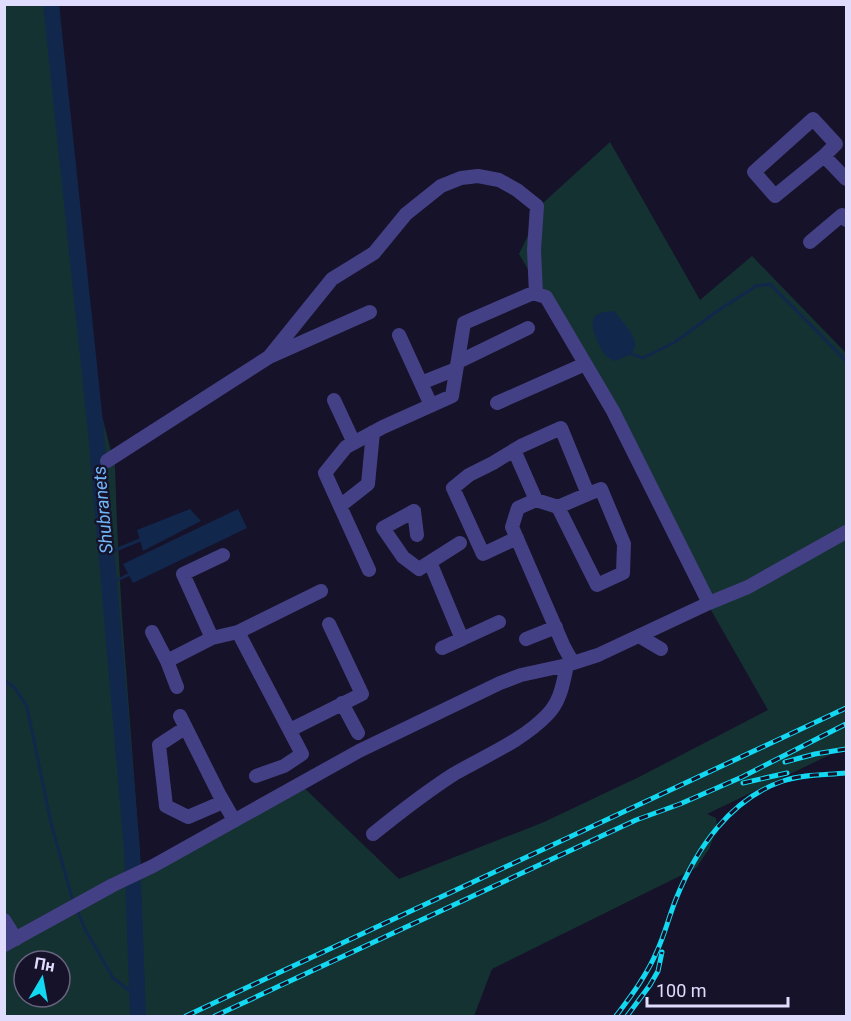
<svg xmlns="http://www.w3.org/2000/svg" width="851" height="1021" font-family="Roboto,sans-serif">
<rect width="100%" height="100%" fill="#161229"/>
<path fill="#153232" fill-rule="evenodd" d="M5,5H54L55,7L86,353L115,467L117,524L122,617L141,868L298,782L399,879L544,822L639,777L768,710L707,603L610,411L519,254L544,202L610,142L700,300L752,256L846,353V747L707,814L716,818L717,828L709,849L696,868L492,969L474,1016H5ZM24,961H60V997H24Z"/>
<path fill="#12274c" d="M611,311L615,312C623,323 646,344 629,355C624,358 619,359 614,361C612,360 607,357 606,356C600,349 589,326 594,318C597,312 605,312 611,311Z
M190,509L201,521L143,551L137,530Z
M238,509L247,528L133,583L123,564Z"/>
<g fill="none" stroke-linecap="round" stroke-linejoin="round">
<path stroke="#12274c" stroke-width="3" d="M631,354L643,358L675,342L716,312L756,286L770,284L846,361
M106,554L140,540
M109,584L128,575
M4,680L15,688L27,707L51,823L73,901
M77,910L86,931L113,978L137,996"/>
<path stroke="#12274c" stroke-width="16" d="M51,4L96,432L132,850L138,1016"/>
<path stroke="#444085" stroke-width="14" d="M813,119L836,144L824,156L775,196L754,172Z
M824,156L846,179
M810,242L842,215L846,220
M399,335L431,405
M269,357L332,279L374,253L406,214L441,186L461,178L478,176L499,180L517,190L537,206L534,250L536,294
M458,362L528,328
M421,383L456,369
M334,400L354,443
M497,403L585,364
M514,450L536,500
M107,461L269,357L370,312
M340,506L368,484L373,432
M558,507L588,494
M417,535L414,511L383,528L403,557L419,569L460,543
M517,538L483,554L453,488L469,475L493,463L521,446L561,428L588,494L601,489L624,544L623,573L597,585L558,507L536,500L518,508L512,527L564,647L573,663
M430,562L462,639L499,622
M369,570L325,473L346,447L383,427L452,396L464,323L533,293L546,297L613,411L709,603
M152,632L167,661L212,638L238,632L302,754L284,766L256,776
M238,632L321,591
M639,636L661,649
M212,638L183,574L223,555
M526,639L556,627
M442,648L462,639
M167,661L177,687
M342,703L358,733
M180,716L219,794L234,820
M185,728L159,745L166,806L188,817L223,802
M290,730L362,694L329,624
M373,834C399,813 426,792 454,774C485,756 522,741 547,715C561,701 563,683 567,665
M4,920L16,939
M4,945L113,885L153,866L359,751L500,683L521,675L567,665L598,655L709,603L748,587L846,532"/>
<defs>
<path id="rail" d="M785,762L815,754L846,749
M743,783L787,773
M186,1016L846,708
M215,1016L636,820L680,804L742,777L846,724
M616,1016C631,996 647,975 657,951C665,934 669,916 676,899C696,849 730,799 783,781C803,774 826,775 846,773
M627,1016L650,985L658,971L662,952"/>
</defs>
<use href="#rail" stroke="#13d8f2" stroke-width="5"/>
<use href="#rail" stroke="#161229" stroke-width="3" stroke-dasharray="9" stroke-linecap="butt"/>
</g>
<g text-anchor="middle" stroke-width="4.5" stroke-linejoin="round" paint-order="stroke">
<g font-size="18" font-style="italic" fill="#70b6f7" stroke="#161229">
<text transform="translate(103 510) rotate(-95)" y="6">Shubranets</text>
</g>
</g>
<rect width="851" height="1021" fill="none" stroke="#e0dcfd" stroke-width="12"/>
<g transform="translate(42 979) rotate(10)"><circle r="28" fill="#161229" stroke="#67637e" stroke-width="1.5"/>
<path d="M0-4.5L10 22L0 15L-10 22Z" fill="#13d8f2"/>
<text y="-9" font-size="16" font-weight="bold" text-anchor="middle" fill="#e0dcfd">Пн</text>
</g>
<path d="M647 997v9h141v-9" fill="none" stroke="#e0dcfd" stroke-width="3"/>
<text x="656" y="997" font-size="18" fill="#e0dcfd" stroke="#161229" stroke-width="4.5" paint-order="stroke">100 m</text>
</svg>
